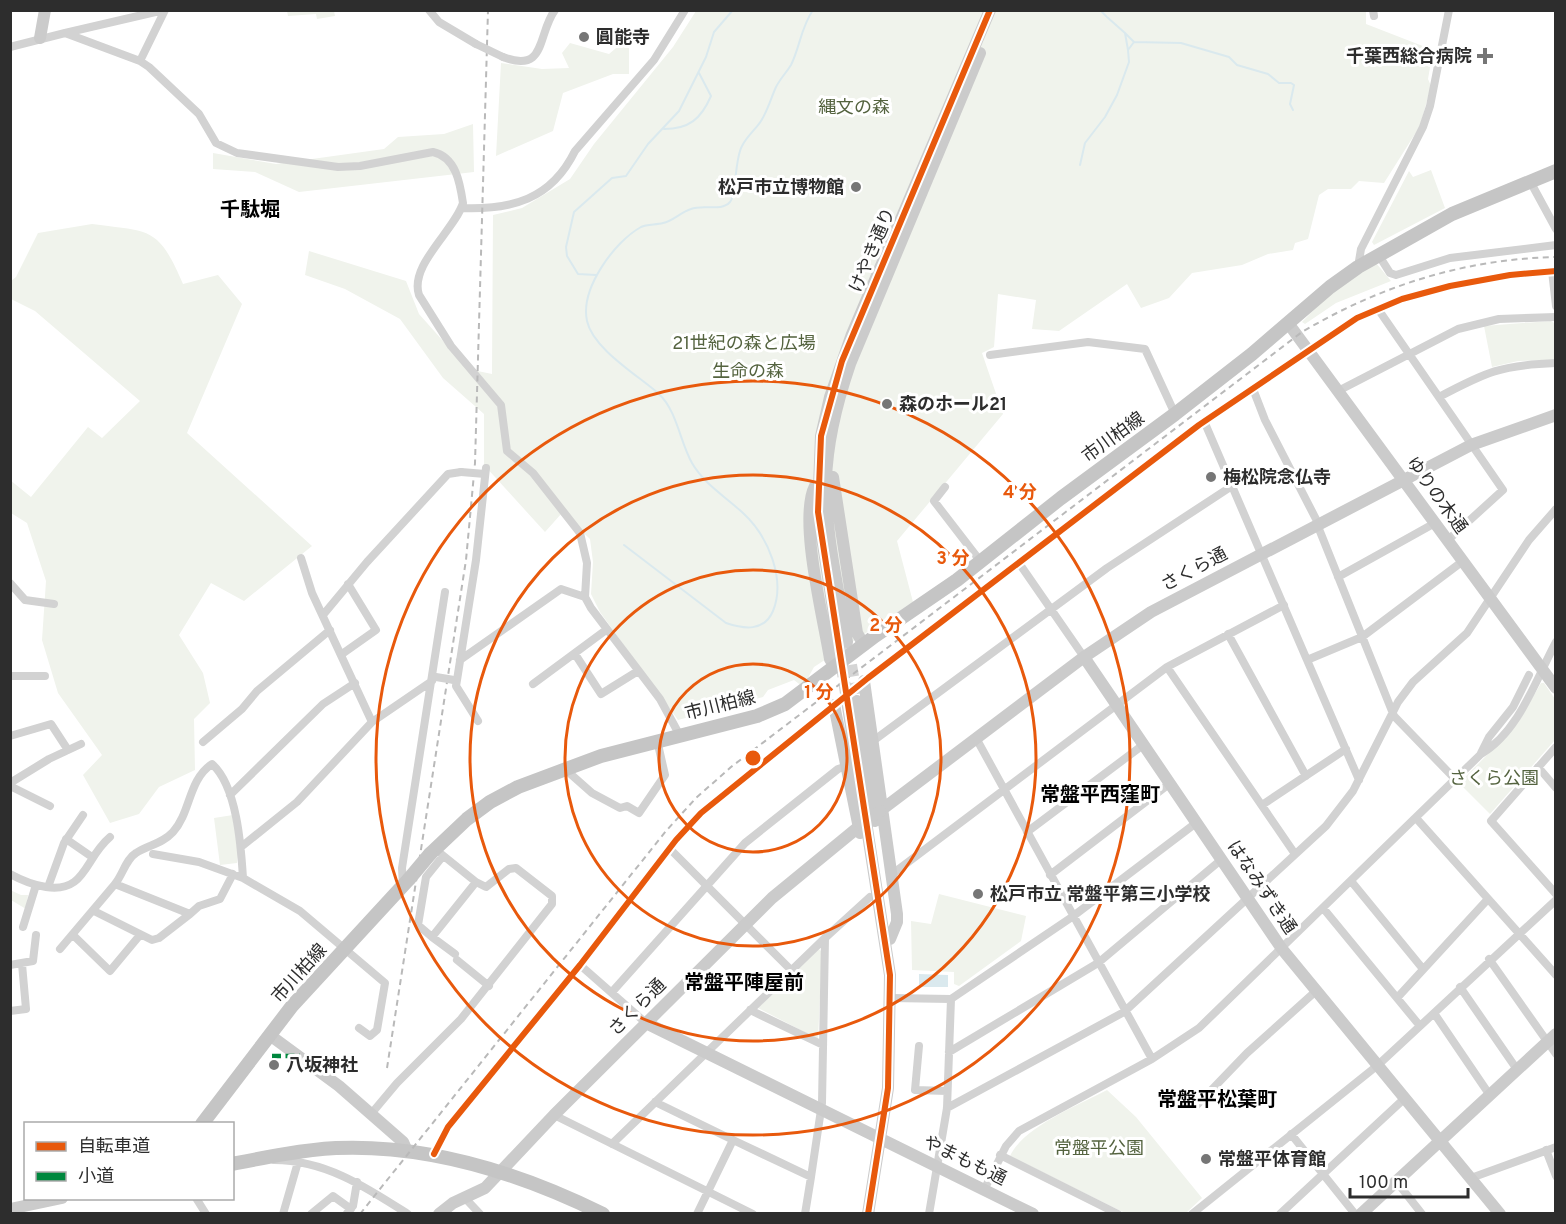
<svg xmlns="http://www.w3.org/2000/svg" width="1566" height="1224" font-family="Overpass,'Noto Sans JP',sans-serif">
<rect width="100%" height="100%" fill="#fff"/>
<path fill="#f0f3ec" d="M287,11H334L335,16L317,19L316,14L288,16Z
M696,11H1366V24L1433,50L1428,79L1431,86L1420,126L1384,183L1359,181L1351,189H1328L1319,195L1308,239L1295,243L1293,250L1268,254L1242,265L1192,273L1169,298L1141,308L1127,284L1059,331L1032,329L1036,300L998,294L994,347L982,353L1003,414L897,541L913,602L814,667L803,687L794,680L768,690L763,697L678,720L600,612L591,594L593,562L590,539L562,513L545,532L484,465V414L443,378L400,319L345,289L305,275L309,251L406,281L419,314L468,369L492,374L493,215L522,208L570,179L594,144L673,47Z
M629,37V74H613L563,93L553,131L496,156L501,63L542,69L569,68L562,53L570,43L609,54Z
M473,124L474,172L299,192L255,172L213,169V153L276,164L384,149L398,137L444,134Z
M1431,170L1445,208L1374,245L1372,242L1409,171L1413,177Z
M92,224C151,232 158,226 183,284L218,275L242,304L187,433L312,546L244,601L211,583L179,635L203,673L210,703L194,719L195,770L159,787L139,814L110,823L83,775L102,755L58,693L42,640L46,581L27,523L11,513L10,480L31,497L88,427L102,438L140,401L35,311L11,299V281L16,277L38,233Z
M1376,263L1391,281L1336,303L1305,324L1302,322L1333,290Z
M1551,321L1554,323V360L1518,361L1492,367L1484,326Z
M1541,683H1544L1555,699V740L1490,814L1459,783C1493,749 1517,727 1541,683Z
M233,815L238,853L237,863L220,865L214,818Z
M10,890L21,895H28L26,909L11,900Z
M939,894L1026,916L1021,941L959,986L954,984V972L912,970L911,921L931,924Z
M819,949L822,952L818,1039L758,1008Z
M1107,1090L1136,1117L1202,1198L1186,1213H1125L1010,1156C1023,1127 1079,1105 1107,1090Z"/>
<path fill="#dae9ee" d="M919,974L948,975V987H919Z"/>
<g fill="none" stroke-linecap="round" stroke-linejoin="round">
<path stroke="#dae9ee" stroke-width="2" d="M1100,10L1106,16
M1107,17L1125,33L1128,50L1134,42L1181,43L1229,57L1237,65L1268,74L1279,83H1291L1294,85L1290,104L1293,110
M1125,33L1134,42
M664,129C689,129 701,119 711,96L699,73
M1080,165L1085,143L1105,117L1117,95L1129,62L1128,50
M596,275L578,274L567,256L566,247L574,212L612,178L626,176L648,144L679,111L706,57L714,32L733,10
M624,545L726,623C744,629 764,632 773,611C786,579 768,536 743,513C726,497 704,484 692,463C680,442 677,411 659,394C639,376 593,349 587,321C580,289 614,242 641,227C647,224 656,225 663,223C673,221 681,212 691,209C703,204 721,212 730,202C737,194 734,161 742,146C747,136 756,129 761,121C768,110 771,98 776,87C780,79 786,73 791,65C800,47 801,27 813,10"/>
<path stroke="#d5d5d5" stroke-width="12" stroke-dasharray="12 6" stroke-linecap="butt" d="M839,647L848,707
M848,647L857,700"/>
<path stroke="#d2d2d2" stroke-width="8" d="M165,10L140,61L149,67L199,114L216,143L237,153L338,167L360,166L433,152C456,157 460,183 463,203C455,230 409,265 419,295L451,346L501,405L507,451L533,473L580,533L587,563L585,597L591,608L660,699L679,734
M429,10L439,22L476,44
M1373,10L1374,16
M65,33L164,10
M10,47L65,33L140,61
M503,57C547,74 537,34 555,10
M1531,183L1556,229
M461,208C511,210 551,200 575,151L654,60L685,10
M1378,254L1390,273L1396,275L1450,258L1556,245
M1358,267L1361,249L1423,127L1430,106L1449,10
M1552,271L1556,306
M1378,309L1503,490L1448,540
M990,355L1088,342L1145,349L1175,414
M1253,389L1265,420L1318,523
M1338,391L1458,329L1499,319L1556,317
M1439,397C1486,372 1501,365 1556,363
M1232,486L1307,660
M945,487L934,501L981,562
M1317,524L1394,716L1455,779
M301,558L312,593L372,722
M1019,563L1084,657
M1338,577L1435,523
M10,583L25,600L54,604
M323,615L367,562L448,474L461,472
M1228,634L1306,776
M342,654L376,630L348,584
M575,654L601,694L638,671
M460,660L561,589L585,597
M1167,667L1295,854
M10,676H45
M454,680H457L476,560L486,468
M457,680L456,686L478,721
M533,684L606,630
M10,736L51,724L68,750
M976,738L1152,1059
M873,741L1107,568L1232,486L1204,421
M203,742L242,709L257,691L330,630
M1556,747L1491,821L1556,894
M1481,753L1489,737L1513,707L1529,675
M1538,767L1556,788
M566,770L592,793L620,808L627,806L639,813L665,775L657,740
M1359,780L1307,660L1362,637L1463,561
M10,783L49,759L81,744
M10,786L50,806
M230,795L323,704L355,683
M1262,805L1346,749
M1416,818L1556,975
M1027,832L1143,745
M66,839L92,857
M241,847L297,802L372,722L432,681
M435,849L476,882L432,937L455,954
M670,849L791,970
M153,854L199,862L243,878
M10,874C21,880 33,885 46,887C86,893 84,859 110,837
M891,875L1167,667L1284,605
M1050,875L1169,784
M1351,881L1423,969
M115,884C123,874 126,859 136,853C148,845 162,844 173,832C191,812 188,780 212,764C237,786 241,846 243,878L300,911L385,983L377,1030L370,1036L359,1028
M403,886L402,868L445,592
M48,887L64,843L83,815
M1323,908L1420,1026
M190,914L199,906L220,899L233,874
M23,927L36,885
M73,935L110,971L140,935
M432,937L418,925L426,877L443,856
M825,938L870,897
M60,949L115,884L190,914L159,938L152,940L94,911
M1489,959L1556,1054
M457,960L489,986
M10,965L33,961L36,935
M580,965L646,1023
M1460,987L1516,1068
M612,992L745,843L838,769L847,766
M891,998L951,999L1072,917L1196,823
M1397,998L1488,899
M750,1010L823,1045
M10,1011L26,1009L22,964
M1434,1013L1489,1094
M919,1046L915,1090L947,1091
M949,1052L1098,963L1222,859
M655,1102L733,1140
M1197,1105L1247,1053L1316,991
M947,1108L1124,1012L1326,826L1353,791L1398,702L1413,682L1467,633L1529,540L1556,509
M371,1114L397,1083L461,1019L552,904V896L516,868L509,869L486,887L476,882
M554,1115L753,1214
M1291,1134L1355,1214
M612,1144L825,938L822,1103L811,1177L733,1140L697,1214
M1546,1150L1556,1176
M434,1154L448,1127L580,965L676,840L701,813L868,678L1199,425L1357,318L1402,299L1450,286L1510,275L1556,271
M1000,1155L1118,1214
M274,1160C325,1160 366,1187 408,1214
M1471,1178L1556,1147
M1396,1181L1422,1214
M984,1190L1006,1146L1019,1131L1152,1059L1199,1028L1481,754C1519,732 1536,679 1556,642
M464,1197L480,1214
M196,1198L206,1214
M347,1213L353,1206L357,1182
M283,1214L298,1162
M311,1214L333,1196L351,1209
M805,1214L811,1177
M929,1214L947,1108L951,999
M1192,1214L1378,1065L1556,900
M1280,1214L1405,1098"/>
<path stroke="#cbcbcb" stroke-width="12" d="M40,38L45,10
M1288,323L1556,688
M833,477L857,633L864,645
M815,486C798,519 824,620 830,659L835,667
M847,642C839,590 825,535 826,481C827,441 837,402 850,364L980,53
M839,647L818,512L821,436L830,397L852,334L990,10
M1084,657L1282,949L1500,1214
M864,681L897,914V922L890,939
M857,701L875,821
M834,705L860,833
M848,707L890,975L888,1088L868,1214
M880,811L1084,657L1151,612L1471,445L1556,415
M646,1023L1033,1214
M271,1036L339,1086L403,1142L407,1151
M10,1209L62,1198
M439,1214L453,1203L485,1188L554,1115L772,898L861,825
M1361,1214L1556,1034"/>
<path stroke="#c5c5c5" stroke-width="14" d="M430,854L467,819L490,802L518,787L601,756L757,716L785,704L875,636L957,580L1061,498L1175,414L1252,354L1330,287L1358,267L1452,214L1556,171
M202,1124L292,1006L409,879
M232,1164C267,1157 301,1150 336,1148C430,1144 520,1173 603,1214"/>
<path stroke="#b9b9b9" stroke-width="2" stroke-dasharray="6 4.5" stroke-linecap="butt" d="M387,1068L466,560L475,463L488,10
M360,1214L666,831L696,798L731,767L1302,332C1380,286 1464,259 1556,257"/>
<path stroke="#d2d2d2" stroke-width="8" d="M476,44L503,57
M461,472L485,474
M436,677L454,680"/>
<path stroke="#cbcbcb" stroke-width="12" d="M861,825L880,811"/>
<path stroke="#c5c5c5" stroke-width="14" d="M409,879L430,854"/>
<path stroke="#00873e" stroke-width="4.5" stroke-dasharray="9 4.5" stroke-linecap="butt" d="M272,1056H300"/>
<defs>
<path id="cycleway" d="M434,1154L448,1127L580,965L676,840L701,813L868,678L1199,425L1357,318L1402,299L1450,286L1510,275L1556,271
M868,1214L888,1088L890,975L818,512L821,436L842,361L990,10"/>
</defs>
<use href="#cycleway" stroke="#fff" stroke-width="10"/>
<use href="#cycleway" stroke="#e8590c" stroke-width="6"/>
</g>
<g fill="none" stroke="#e8590c" stroke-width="3">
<circle cx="753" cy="758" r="94"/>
<circle cx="753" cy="758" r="188"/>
<circle cx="753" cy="758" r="283"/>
<circle cx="753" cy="758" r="377"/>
</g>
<g fill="#767676" stroke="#fff" stroke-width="2">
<circle cx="584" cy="37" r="6"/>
<path d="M1482 47h6v6h6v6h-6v6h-6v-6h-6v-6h6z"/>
<circle cx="856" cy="187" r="6"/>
<circle cx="887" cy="404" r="6"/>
<circle cx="1211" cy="477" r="6"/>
<circle cx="978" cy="894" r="6"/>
<circle cx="274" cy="1065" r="6"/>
<circle cx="1206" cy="1159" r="6"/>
</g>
<g text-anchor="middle" stroke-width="6" stroke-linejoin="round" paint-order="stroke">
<g font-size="18" font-weight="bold" fill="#2d2d2d" stroke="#fff" text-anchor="start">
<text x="596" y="43">圓能寺</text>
<text x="1472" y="62" text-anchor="end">千葉西総合病院</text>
<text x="844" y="193" text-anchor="end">松戸市立博物館</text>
<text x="899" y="410">森のホール21</text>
<text x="1223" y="483">梅松院念仏寺</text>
<text x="990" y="900">松戸市立 常盤平第三小学校</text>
<text x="286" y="1071">八坂神社</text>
<text x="1218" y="1165">常盤平体育館</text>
</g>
<g font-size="18" fill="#54633f" stroke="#fff">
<text x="854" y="113">縄文の森</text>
<text x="744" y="349">21世紀の森と広場</text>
<text x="748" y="377">生命の森</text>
<text x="1494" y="784">さくら公園</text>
<text x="1099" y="1154">常盤平公園</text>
</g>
<g font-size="18" fill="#2d2d2d" stroke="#fff">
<text transform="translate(872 250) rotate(-67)" y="6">けやき通り</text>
<text transform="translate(1113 437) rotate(-36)" y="6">市川柏線</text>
<text transform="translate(1437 495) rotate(54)" y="6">ゆりの木通</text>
<text transform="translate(1194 569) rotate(-28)" y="6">さくら通</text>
<text transform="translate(720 705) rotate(-14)" y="6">市川柏線</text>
<text transform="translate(1262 887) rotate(56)" y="6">はなみずき通</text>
<text transform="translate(299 973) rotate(-48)" y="6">市川柏線</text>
<text transform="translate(637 1007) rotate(-45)" y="6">さくら通</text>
<text transform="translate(965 1160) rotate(26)" y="6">やまもも通</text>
</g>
<g font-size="20" font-weight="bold" fill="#000" stroke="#fff">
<text x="250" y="216">千駄堀</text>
<text x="1100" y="801">常盤平西窪町</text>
<text x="744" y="989">常盤平陣屋前</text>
<text x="1217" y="1106">常盤平松葉町</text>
</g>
</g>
<circle cx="753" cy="758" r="9" fill="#e8590c" stroke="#fff" stroke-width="3"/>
<g font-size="18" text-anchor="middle" font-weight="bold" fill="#e8590c" stroke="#fff" stroke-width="6" stroke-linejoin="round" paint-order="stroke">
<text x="1020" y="498">4 分</text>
<text x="953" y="564">3 分</text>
<text x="886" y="631">2 分</text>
<text x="819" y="698">1 分</text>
</g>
<rect width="1566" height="1224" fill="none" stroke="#2d2d2d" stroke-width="24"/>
<rect x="24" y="1122" width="210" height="78" fill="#ffffff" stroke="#ababab" stroke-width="1.5"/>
<rect x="36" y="1142" width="30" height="9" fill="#e8590c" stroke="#ababab" stroke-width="1.5"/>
<text x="78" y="1152" font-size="18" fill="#2d2d2d">自転車道</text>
<rect x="36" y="1172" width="30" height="9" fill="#00873e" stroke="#ababab" stroke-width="1.5"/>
<text x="78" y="1182" font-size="18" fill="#2d2d2d">小道</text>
<path d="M1350 1188v9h118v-9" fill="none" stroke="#2d2d2d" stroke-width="3"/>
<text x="1359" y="1188" font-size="18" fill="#2d2d2d" stroke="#ffffff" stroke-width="4.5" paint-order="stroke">100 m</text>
</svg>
